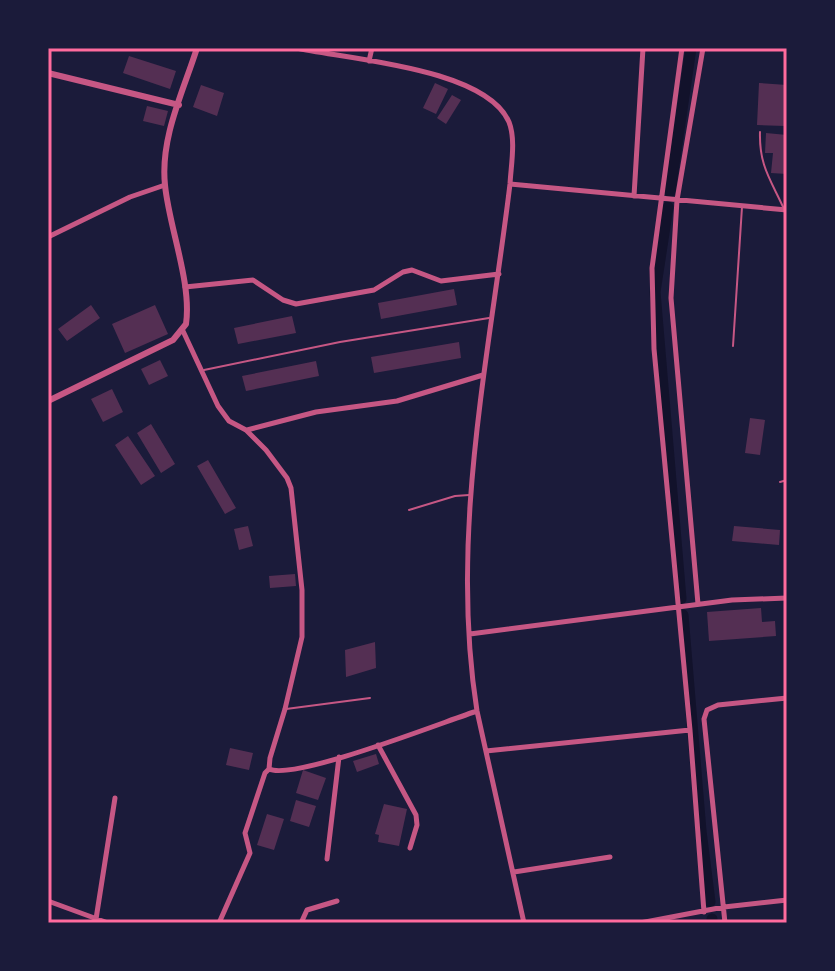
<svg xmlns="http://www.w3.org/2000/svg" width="835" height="971" font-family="'Alegreya Sans',sans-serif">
<rect width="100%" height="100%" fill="#1b1b3a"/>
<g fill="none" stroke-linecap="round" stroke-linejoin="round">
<path stroke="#12122b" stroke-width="11" d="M670,192L691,48
M668,207L655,292L681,599
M683,615L701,831L710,902
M712,919V923"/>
</g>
<path fill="#542f53" d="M129,56L176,71L170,89L123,73Z
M435,83L448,89L436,114L423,108Z
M759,83L787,85L785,126L757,125Z
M201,85L224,93L217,116L193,107Z
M452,95L461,100L446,124L437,118Z
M147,106L168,111L164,126L143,121Z
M766,133L787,135V174L771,173L773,153H765Z
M454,289L457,305L381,319L378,303Z
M91,305L100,318L67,341L58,329Z
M155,305L168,334L125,353L112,324Z
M292,316L296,333L238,344L234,328Z
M459,342L461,358L374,373L371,357Z
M160,360L168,376L149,385L141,369Z
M316,361L319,376L246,391L242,376Z
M112,389L123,412L103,422L91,399Z
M750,418L765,420L760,455L745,453Z
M151,424L175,464L161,473L137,433Z
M128,436L155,476L141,485L115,445Z
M208,460L236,508L225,514L197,466Z
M248,526L253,546L239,550L234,529Z
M734,526L780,530L779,545L732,541Z
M295,574L296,586L270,588L269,576Z
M761,608L762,622L775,621L776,636L709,641L707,612Z
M375,642L376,668L346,677L345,650Z
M230,748L253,753L249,770L226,765Z
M376,754L379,764L357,772L353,761Z
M303,770L326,778L318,800L296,793Z
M296,800L316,806L309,827L290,821Z
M384,804L407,809L399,846L378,842L379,835L375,834Z
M267,814L284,819L274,850L257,845Z"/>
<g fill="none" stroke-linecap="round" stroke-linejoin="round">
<path stroke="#c65784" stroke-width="2" d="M760,132C759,166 771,180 784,209
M733,346L742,207
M204,370L340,342L489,318
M780,482L787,480
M409,510L455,496L469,495
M286,709L370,698"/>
<path stroke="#c65784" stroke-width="5" d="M296,48C347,59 486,68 509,122C516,140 511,165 510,184C489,358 449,535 477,711L524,923
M682,48L652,268L654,349L690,730L704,912
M369,61L372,48
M510,184L787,210
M634,196L643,48
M48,237L130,197L165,185
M185,287L253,280L283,300L296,304L374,290L403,272L412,270L441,281L499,274
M183,331L218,406L229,421L246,430L266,450L287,478L291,488L302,590V637L285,709L270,758L269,769C294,781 443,722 477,711
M247,430L316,412L397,401L483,375
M698,604L671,298L677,200L703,48
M470,634L732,600L787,598
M378,745L416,815L417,825L410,848
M486,751L690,730
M327,859L339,757
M514,872L610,857
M48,901L108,923
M96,919L115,798
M219,923L250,853L245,833L265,773L269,769
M301,923L307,910L337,901
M640,923L724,907L787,900
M725,923L704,719L707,710L718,705L787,698"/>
<path stroke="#c65784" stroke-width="6" d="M48,73L179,105
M48,401L173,340L186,324C192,283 169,227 165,185C160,138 183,92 197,48"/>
</g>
<rect width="835" height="971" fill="none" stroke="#1b1b3a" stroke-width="100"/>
<rect x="50" y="50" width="735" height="871" fill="none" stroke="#ff6b9d" stroke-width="3"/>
</svg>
